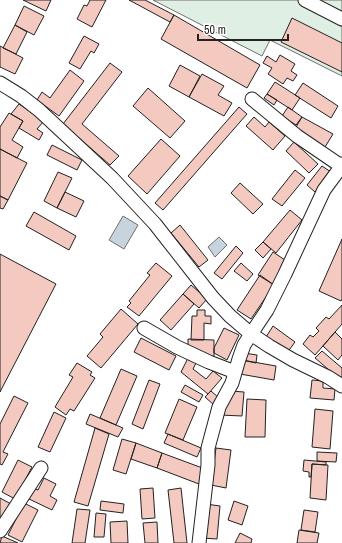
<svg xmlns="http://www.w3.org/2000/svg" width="342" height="543" font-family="'Archivo Narrow',sans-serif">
<rect width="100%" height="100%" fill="#fff"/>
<path fill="#e0efe3" stroke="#6f6f6f" d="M153,0H342V76L270,40L262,56Z"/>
<path fill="#c7d3dd" stroke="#6f6f6f" d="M123,216L138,225L124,249L109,240Z
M219,237L227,245L215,257L208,247Z"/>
<path fill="#f3c9c0" stroke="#222" d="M23,0H51L46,11Z
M90,0H106L92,27L77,19L84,5L87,6Z
M129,0H145L174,15L170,22Z
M24,6L44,16L34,35L15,25Z
M174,15L260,65L247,88L161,39Z
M292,18L342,43V72L281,42Z
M15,25L27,32L16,54L3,48Z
M84,36L99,44L94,53L91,51L80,69L69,63Z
M0,46L23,58L15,74L0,67Z
M280,55L295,64L291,71L297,75L293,81L287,78L283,84L268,74L272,68L263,63L267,56L276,62Z
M110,63L122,72L82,124L119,156L110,165L63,124Z
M180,65L200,76L189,97L169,86Z
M70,70L84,81L59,116L37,100L42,92L50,98Z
M202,74L224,86L218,95L232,103L224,116L189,97Z
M275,82L300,98L292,110L267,94Z
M303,83L338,106L331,118L295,95Z
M148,88L185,121L170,138L133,106Z
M267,94L277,100L274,105L264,98Z
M19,104L38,117L43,122L37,129L43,133L39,140L19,128L23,121L11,114Z
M239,107L247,114L163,210L155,203Z
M288,107L302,117L296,125L282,116Z
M9,113L23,121L12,140L23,147L17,158L0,149V127Z
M254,117L265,127L269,122L285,136L273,150L246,126Z
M302,117L333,134L325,147L299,132L296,127Z
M161,139L180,156L147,194L128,176Z
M294,142L318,164L309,173L286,151Z
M52,145L82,160L77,170L47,155Z
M0,149L27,163L8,200L0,196Z
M322,166L331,172L315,192L307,185Z
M295,170L305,178L282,206L272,199Z
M58,172L72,178L57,208L44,201Z
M240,183L263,204L253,214L231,193Z
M65,192L84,201L76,217L57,208Z
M0,196L8,200L3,209L0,208Z
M290,210L302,220L276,253L263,242Z
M34,212L76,236L69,250L26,226Z
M180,225L208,260L199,267L171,233Z
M342,239V299L341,301L319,291Z
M263,242L271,249L263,258L255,250Z
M236,246L243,253L222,279L214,273Z
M273,252L288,262L274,285L258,275Z
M0,254L56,284L0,392Z
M156,263L172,276L139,316L127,307L131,303L129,301L150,275L147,273Z
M241,263L253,274L247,281L234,271Z
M260,275L274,285L251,319L237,310Z
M191,285L207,299L199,308L183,294Z
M183,294L194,304L171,330L160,320Z
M342,305V324L315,355L303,344L310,335L313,337L319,331L316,328L326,317L329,319Z
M121,309L138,324L101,368L87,356L103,337L100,334Z
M197,310H205V316H211V324L204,323V340H191L192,316H197Z
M273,326L295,342L287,353L266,337Z
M224,328L239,335L227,360L214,353V348Z
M335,332L342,339V355L338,360L323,346Z
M141,338L176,356L169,370L134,352Z
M188,339L214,340V359L188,349Z
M322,351L342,368V381L315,358Z
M244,353L257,355L256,363L242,360Z
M189,356L197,361L193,369L206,379L213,371L222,378L208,394L181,372Z
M242,360L276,366L274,380L240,374Z
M77,363L92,372L90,375L95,378L74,411L70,409L66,415L55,407L73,377L69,375Z
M121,369L137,376L116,425L100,418Z
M149,380L160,384L143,429L132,424Z
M312,380L323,381V388L335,389L334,400L310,398Z
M185,385L203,395L199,402L181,392Z
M211,391L219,398L214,405L205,397Z
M231,391L244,392L242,416L220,415L223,408H226L227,400Z
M14,396L28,403L3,452L8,454L2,465L0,464V424Z
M179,399L197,407L183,440L165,433Z
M247,399L266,400L265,437H245Z
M315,409L333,411L330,449L312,447Z
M54,412L66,418L50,452L38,447Z
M90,414L123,428L118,437L86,424Z
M95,428L109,434L88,506L74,502Z
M168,434L201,448L197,457L164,443Z
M122,439L136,443L126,474L113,470Z
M136,443L162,453L157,468L131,459Z
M216,448L231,450L226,488L211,485Z
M317,452L337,453L336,462L317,461Z
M162,453L205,469L199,484L157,468Z
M18,460L32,467L15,499L2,492Z
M304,460L326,462V465L312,464L311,477H309V472L303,471Z
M312,464L328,465L326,500L310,498Z
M44,478L56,484L50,496L57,500L52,510L27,498L32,488L38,490Z
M153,488L155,518L142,519L140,489Z
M181,488L187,543H174L168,490Z
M0,498L11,504L0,525Z
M101,501L124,504L123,513L100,510Z
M234,501L248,506L242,525L228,520Z
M24,503L38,510L22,542L8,535Z
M206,504L220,506L217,539L203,538Z
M77,509L90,510L85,543H72Z
M304,510L318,512L315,532L301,530Z
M96,513L106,514L104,537H94Z
M127,521L128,543H111L110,522Z
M157,522L158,543H145L143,523Z
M299,530L319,533L317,543H297Z
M240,533L252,539L251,543H235Z
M2,536L18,543H0Z"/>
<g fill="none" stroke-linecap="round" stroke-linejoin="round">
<defs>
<path id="minor" d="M305,0L342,19
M0,83L21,96L39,110L112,178L155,224L213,298L230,316L251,334L269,346L293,360L328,377L342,386
M252,99L297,136L341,166
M144,328L177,347L209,362L235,372
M0,531L41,468
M199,543L208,465V448L219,407L232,383L239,359L244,345L251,334L267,310L285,274L324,190L338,171L342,164"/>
</defs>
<use href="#minor" stroke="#222" stroke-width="15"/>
<use href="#minor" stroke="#fff" stroke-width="13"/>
</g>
<path d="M198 34v6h90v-6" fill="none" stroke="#222222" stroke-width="2"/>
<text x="204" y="34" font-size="12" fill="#222222" stroke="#ffffff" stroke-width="3" paint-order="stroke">50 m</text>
</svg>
